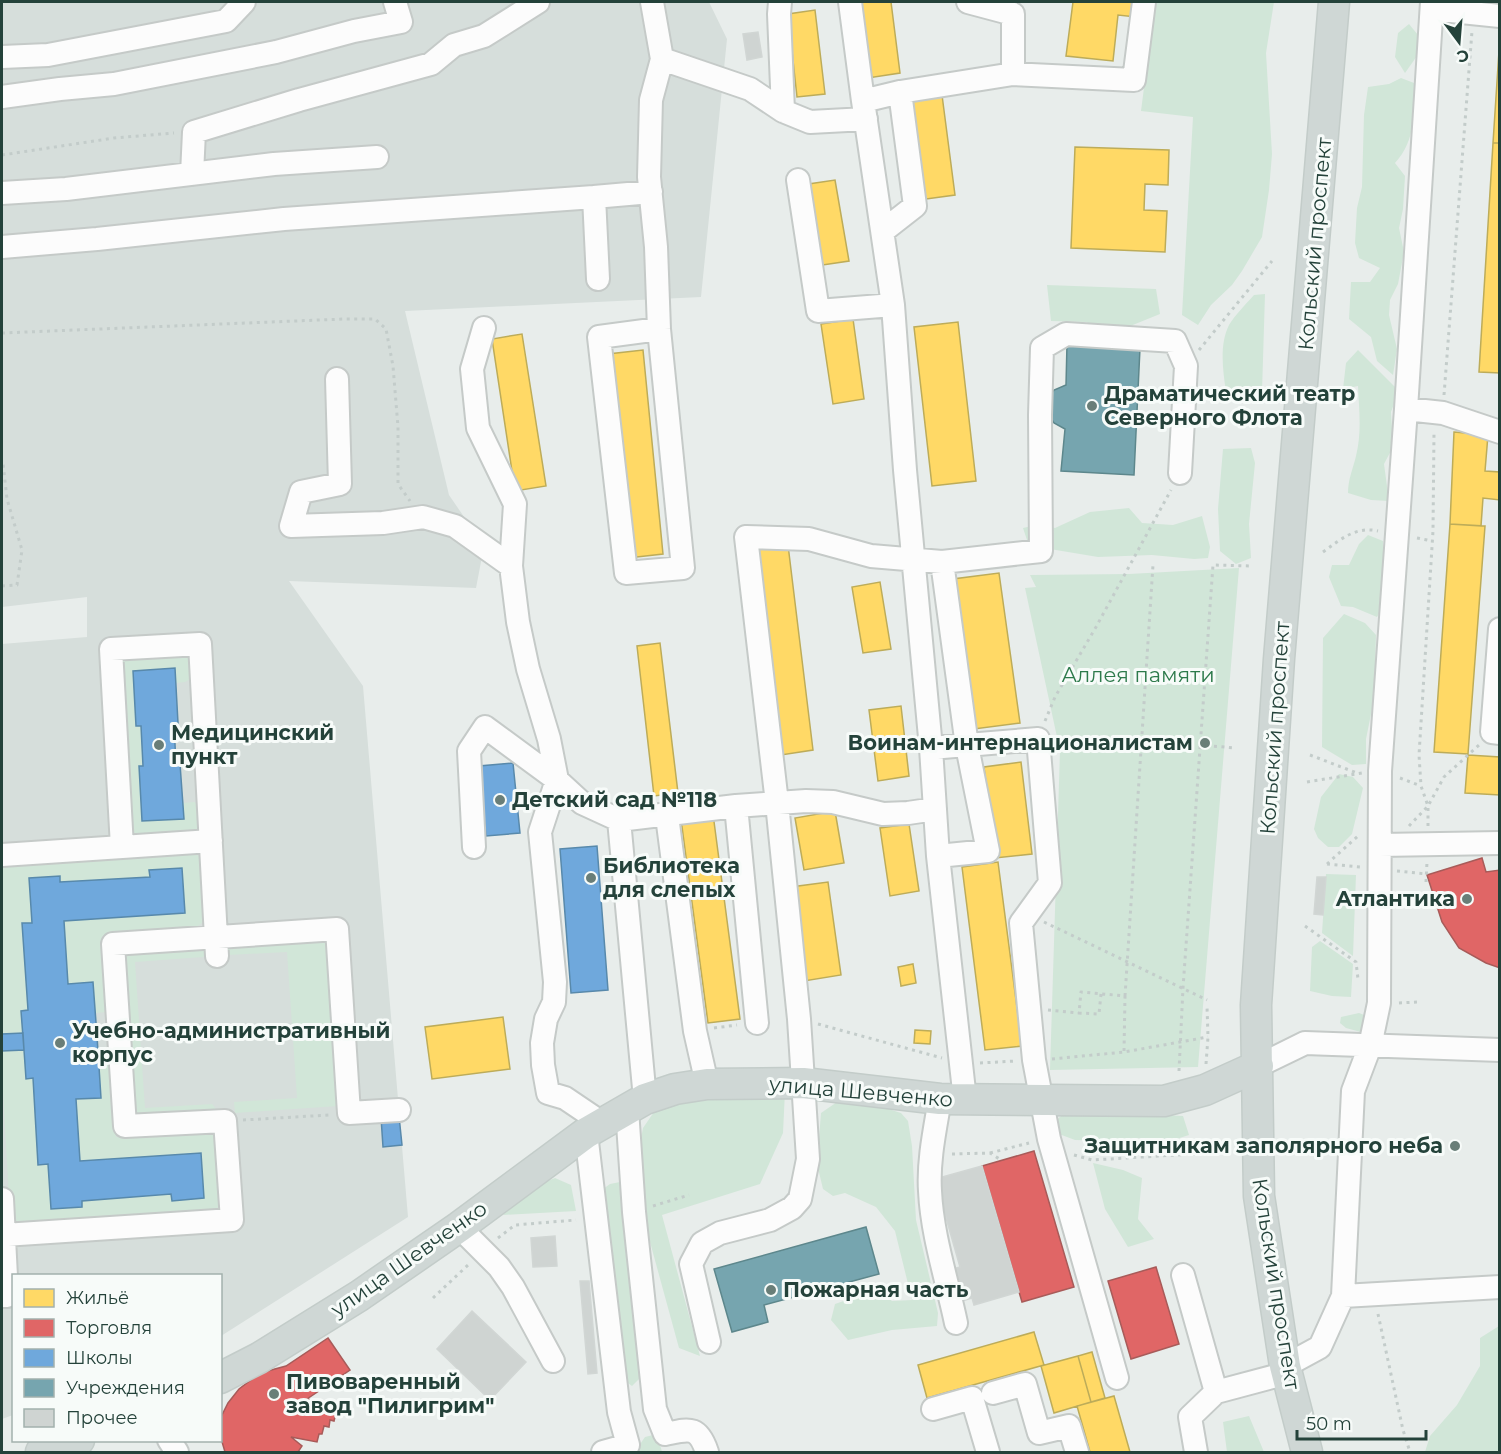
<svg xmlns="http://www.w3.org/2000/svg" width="1501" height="1454" font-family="Montserrat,sans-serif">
<rect width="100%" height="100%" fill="#e8edeb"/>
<path fill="#d6dedb" d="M2,2H709L727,39L701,297L405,311L449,495L484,546L476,588L289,581L363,686L408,1217L221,1336L220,1276H14L13,1415L2,1419V644L87,637V597L2,607Z"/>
<path fill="#d1e6d8" d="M1155,2H1274L1266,53L1272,154L1269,190L1262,237L1242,271L1232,285L1211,305L1198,325L1182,315L1193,117L1141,111Z
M1409,24L1418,35L1417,56L1405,73L1395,57L1398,33Z
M1401,78L1414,83C1413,113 1417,139 1395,163L1405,176L1403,209L1399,228L1404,252L1398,284L1390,300L1389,315L1397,349L1393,375L1377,361L1371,337L1349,319L1351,282H1370L1380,268L1359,258L1355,243L1357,208L1362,187L1364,115L1368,87L1389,84Z
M1047,285L1156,289L1160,314L1113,333L1086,322L1051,321Z
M1265,294L1262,392H1226C1223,371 1219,345 1229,325C1235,315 1246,304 1254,295Z
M1358,350L1399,391L1391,412L1393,447L1384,464L1389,501L1371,500L1348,493C1348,479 1353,469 1356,456C1362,432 1359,410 1358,386L1343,389L1346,363Z
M1251,448L1255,463L1249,524L1251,558L1236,564L1220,551L1218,509L1223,449Z
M1129,508L1142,523L1173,525L1202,516L1210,547L1208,558L1194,559L1152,555L1098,557L1044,548L1028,543L1023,528L1040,524L1055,528L1090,512Z
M1368,535L1383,541V607L1377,617L1353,607L1341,606L1329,577L1332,565H1349L1359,544Z
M1239,568L1198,1067L1050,1070L1060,751L1025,588L1036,587L1030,575L1129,574Z
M1344,614L1365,623L1376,635L1374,699L1366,739V764L1352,765L1322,747L1323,638Z
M189,648L194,677L185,682L176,683L175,668L133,671L141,726L143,766H139L142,821L183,819V803L194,802L199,804L200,830L193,834L134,835L130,830L121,658Z
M1339,774L1353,777L1363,788L1352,834L1339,847H1328L1318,838L1314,829L1321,797Z
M193,852L201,858L206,915L202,923L195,928L102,936L107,1012L95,1013L93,982L68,984L64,921L185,913L182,868L150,870V877L60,882V876L32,923L22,924L28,1010L21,1011L26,1078H33L38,1165L48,1164L51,1209L82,1207V1201L171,1194L172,1201L204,1198L201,1153L80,1161L76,1099L101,1098L98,1059L110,1058L116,1137L211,1132L218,1138L222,1207L217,1211L20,1224L13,1219L9,1199L2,1072V866Z
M1326,874L1356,875L1353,956L1322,933Z
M324,940L329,947L338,1106L235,1113L234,1102L297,1098L287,952L228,955L227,944Z
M1320,941L1353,964L1351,997L1332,996L1310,991L1312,947Z
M204,945L207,954L203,957L135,962L145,1108L212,1104L217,1110L216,1113L135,1116L124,959L129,953Z
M1359,1013L1372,1018L1368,1034L1346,1028L1340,1023L1341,1017Z
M785,1091L783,1133L760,1184L662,1215L700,1356L679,1348L647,1231L639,1149L643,1128L656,1109L673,1096Z
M837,1102L879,1106L901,1113L908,1121L912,1146L916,1220L938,1313L937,1326L892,1330L848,1340L831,1320L835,1304L878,1289L892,1301L912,1300L895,1231L876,1207L845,1193L833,1196L823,1189L817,1164L821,1113Z
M1068,1110L1183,1116L1189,1135L1164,1143L1140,1138L1116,1141L1075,1140L1059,1134L1053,1123Z
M1093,1163L1123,1170L1142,1178L1138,1219L1154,1239L1128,1247L1105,1209Z
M555,1178L571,1185L576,1211L503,1215L538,1185Z
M620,1182L625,1193L641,1377L632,1386L621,1378L603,1189L610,1184Z
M1499,1326V1452H1425L1430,1436L1457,1405L1480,1366V1338Z
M1249,1416L1264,1452H1227L1223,1422Z
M657,1434L662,1452H636V1450L645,1437Z"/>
<path fill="#ffd966" stroke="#bdac59" stroke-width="1.5" d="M858,2H891L900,73L868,78Z
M1073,2H1137L1136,17L1118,15L1113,61L1066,56Z
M815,10L825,94L797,97L788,14Z
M1499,51H1500V143H1493Z
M942,95L955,195L919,200L906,100Z
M1493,143H1500V373L1479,372Z
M1075,147L1169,150L1168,185L1145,184L1144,210L1167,211L1165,252L1071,248Z
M835,180L849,261L816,266L802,185Z
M853,319L864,399L833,404L821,324Z
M958,322L976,481L932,486L914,327Z
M522,334L546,486L515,491L492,339Z
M643,350L663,554L628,558L608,354Z
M1454,432L1488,435L1485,471L1500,472V500L1483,498L1481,526L1450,524Z
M1450,524L1485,526L1468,754L1434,752Z
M788,545L813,750L781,755L752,549Z
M999,573L1020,723L974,729L953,579Z
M880,582L891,649L863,653L852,587Z
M660,643L678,793L654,796L637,646Z
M901,706L909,776L878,781L869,710Z
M1468,755L1500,757V795L1465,793Z
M1021,762L1032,854L995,858L984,767Z
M835,811L844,863L804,870L795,818Z
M713,814L740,1019L708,1023L681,819Z
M909,824L919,891L890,896L880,828Z
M998,862L1022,1046L985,1050L962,867Z
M828,882L841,975L804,981L791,887Z
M913,964L916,983L901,986L898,967Z
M503,1017L510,1069L432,1079L425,1027Z
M915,1030L931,1031L930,1044L914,1043Z
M1034,1332L1044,1365L927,1398L918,1365Z
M1092,1352L1105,1398L1091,1402L1078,1356Z
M1078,1356L1091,1402L1054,1413L1041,1366Z
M1114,1396L1130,1452H1090L1077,1406Z"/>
<path fill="#e06666" stroke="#a85b59" stroke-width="1.5" d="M1482,858L1486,872L1500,870V968L1486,963L1459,948L1442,922L1427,875Z
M1034,1151L1074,1287L1022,1302L982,1166Z
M1156,1267L1179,1344L1131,1359L1108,1281Z
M328,1338L350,1370L307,1399L338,1405L334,1421L330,1420L329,1427L324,1426L322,1434H319L317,1442L291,1437L302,1446L298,1452H225L220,1435V1419L228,1403L239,1389L260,1373L286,1366Z"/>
<path fill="#6fa8dc" stroke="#5889ab" stroke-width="1.5" d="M175,668L178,723H174L176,765L180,764L184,819L142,821L139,766H143L141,726H136L133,671Z
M513,763L520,833L486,836L479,766Z
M597,846L608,990L571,993L560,849Z
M182,868L185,913L64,921L68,984L93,982L97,1036L101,1098L76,1099L80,1161L201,1153L204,1198L172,1201L171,1194L82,1201V1207L51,1209L48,1164L38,1165L33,1078L26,1079L24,1050L21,1011L28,1010L22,923H32L29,878L60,876V882L150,877L149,870Z
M23,1033L24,1050L2,1051V1034Z
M399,1116L402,1145L383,1147L381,1117Z"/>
<path fill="#76a5af" stroke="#5d878c" stroke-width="1.5" d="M1067,344L1140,348L1134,475L1061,471L1065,429L1054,423L1047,412V400L1054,390L1066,385Z
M866,1227L879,1274L764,1305L768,1322L732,1332L714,1269Z"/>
<path fill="#cfd4d2" stroke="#d1d6d4" stroke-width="1.5" d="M758,32L762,57L747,60L743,34Z
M1317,877H1326L1323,915L1314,914Z
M982,1166L1019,1292L974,1305L972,1298L955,1303L946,1271L960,1267L935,1179Z
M555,1236L557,1266L533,1267L531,1238Z
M580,1281H589L597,1373L588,1374Z
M472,1311L526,1362L490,1400L437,1349Z"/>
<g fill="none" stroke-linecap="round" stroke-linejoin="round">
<defs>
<path id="minor" d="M652,2L662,59L750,89L783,111
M780,2L779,14L783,111L810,122L866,119
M850,2L863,101L900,92L1013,74L1134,80L1144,2
M968,2L1013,14V74
M1432,9L1500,16
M2,57L48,55L226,21L244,2
M2,97L60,89L114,84L276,52L354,31L401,22L395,2
M863,101L893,305L905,470L931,748L938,856L965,1100
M192,174L194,132L299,100L431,64L454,45L484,36L538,2
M798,180L818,311L893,305
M2,193L66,189L274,164L377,157
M883,231L915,206L900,92
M2,247L97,239L284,219L594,197
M598,279L594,197L651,192
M484,328L472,369L478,428L515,504L511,566L518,622L528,669L549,739L557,780L582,803L619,820L736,806L806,801L833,802L883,814L908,813L935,809
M659,329L599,337L626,573L683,568L659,329L656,247L649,177L651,100L662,59
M337,379L340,484L301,492L291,526L383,523L423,517L455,526L511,566
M1406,409L1443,413L1500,432
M1500,629L1492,732L1500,733
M931,748L1038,739L1050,883L1021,923L1034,1060L1049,1139L1117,1378
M736,806L757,1023
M667,816L695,1031L707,1084
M619,820L645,1099
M211,841L122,847L111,649L200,644L217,956
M1380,845L1500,843
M474,847L469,751L485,727L557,780L540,832L555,982L554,1002L546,1019L542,1043L543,1065L548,1093L565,1098L602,1123
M2,855L122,847
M938,856L988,851L967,746L942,562
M1258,1066L1305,1043L1500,1050
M940,1099C935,1129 928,1161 930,1191C932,1235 947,1280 956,1323
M627,1109L634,1212L655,1409L665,1434C689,1429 698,1425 707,1452
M586,1133L619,1412L628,1445L603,1452
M2,1199L7,1296H2
M459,1227L499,1267L513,1287L553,1361
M4,1235L232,1220L225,1121L125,1126L113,944L337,929L349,1113L399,1110
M1183,1275L1216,1392
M1343,1296L1500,1287
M709,1342L691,1264L702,1243L720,1233L770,1220L792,1208L800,1199L808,1159L799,1019L777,803L746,537L809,539L871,556L942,562L1041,551L1040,415L1042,348L1066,334L1175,341L1186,366L1180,473
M1285,1366L1320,1347L1343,1296L1353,1091L1370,1046L1379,1003L1380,771L1406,409L1432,2
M993,1393L1025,1384L1039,1433L1069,1426L1077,1452
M933,1409L972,1398L988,1452
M169,1440L177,1452
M1196,1452L1190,1417L1216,1392L1287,1373"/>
<path id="major" d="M220,1378L259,1358L359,1296L459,1227L586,1133L645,1099L675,1089L707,1084L803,1083L940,1099L1164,1101L1205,1090L1258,1066
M41,1452L79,1440
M1307,1452L1285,1366L1259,1196L1256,1005L1279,659L1334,2"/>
</defs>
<use href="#minor" stroke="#c5cac8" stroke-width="26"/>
<use href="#major" stroke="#c3ccc9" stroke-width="33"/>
<path stroke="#c3ccca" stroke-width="3" stroke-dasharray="3 4.5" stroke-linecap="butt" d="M2,155L114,138L174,133
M2,333L344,319H375L386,329L393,366L398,427V484L410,501
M1199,350L1272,261
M1444,395L1472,31
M1417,538L1432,541
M1323,552C1341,539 1356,526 1378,531
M2,586L17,585L22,550L7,499L3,463
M1045,721L1055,697L1096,627L1171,490
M1199,745L1235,748
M1310,755L1357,773
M1400,778L1421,786
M1307,782L1362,773
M1409,826L1428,806L1444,777L1479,745
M1428,826V806L1421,786L1419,755L1433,531L1434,432
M1327,864L1361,867
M1327,864L1358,836
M1397,871L1426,874
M1426,882L1427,862
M1044,922L1207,1000
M1305,926L1356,962L1358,979
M1101,994L1099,1014L1079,1013L1081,992L1125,996L1124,1052
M1125,996L1153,565
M1399,1003L1417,1002
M1048,1010L1079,1013
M818,1024L942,1058
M714,1028L737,1025
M1052,1059L1124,1052L1208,1037
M980,1063L1016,1061
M1206,1064L1208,1037L1207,1006
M1179,1071L1183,988L1213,565L1252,566
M243,1120L329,1115
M990,1153L1029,1143
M952,1154L990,1153L1001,1160
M1074,1155L1092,1160L1210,1153
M653,1206L689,1195
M498,1238L515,1225L576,1220
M433,1298L468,1265
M1378,1314L1403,1430L1410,1452"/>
<use href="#minor" stroke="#fcfcfc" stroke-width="22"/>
<use href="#major" stroke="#cfd7d5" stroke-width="30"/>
</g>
<g fill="#697e78" stroke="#f7fbf9" stroke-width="2">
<circle cx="1092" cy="406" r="6"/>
<circle cx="1205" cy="743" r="6"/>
<circle cx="159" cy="745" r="6"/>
<circle cx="500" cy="800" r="6"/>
<circle cx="591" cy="878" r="6"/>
<circle cx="1467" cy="899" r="6"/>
<circle cx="60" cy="1043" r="6"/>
<circle cx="1455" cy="1146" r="6"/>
<circle cx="771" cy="1290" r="6"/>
<circle cx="274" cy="1394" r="6"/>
</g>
<g text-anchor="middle" stroke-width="6" stroke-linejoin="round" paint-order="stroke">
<g font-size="21" fill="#24423a" stroke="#f7fbf9">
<text transform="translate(1315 244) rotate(-85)" y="7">Кольский проспект</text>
<text transform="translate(1275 728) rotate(-86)" y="7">Кольский проспект</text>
<text transform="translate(861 1092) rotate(5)" y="7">улица Шевченко</text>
<text transform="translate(409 1259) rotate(-35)" y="7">улица Шевченко</text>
<text transform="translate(1276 1284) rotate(81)" y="7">Кольский проспект</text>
</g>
<g font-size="21" font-weight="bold" fill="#24423a" stroke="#f7fbf9" text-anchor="start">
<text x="1104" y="401">Драматический театр<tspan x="1104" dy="24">Северного Флота</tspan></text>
<text x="171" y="740">Медицинский<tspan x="171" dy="24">пункт</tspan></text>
<text x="1193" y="750" text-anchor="end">Воинам-интернационалистам</text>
<text x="512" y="807">Детский сад №118</text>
<text x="603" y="873">Библиотека<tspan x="603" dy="24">для слепых</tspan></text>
<text x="1455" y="906" text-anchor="end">Атлантика</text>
<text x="72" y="1038">Учебно-административный<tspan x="72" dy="24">корпус</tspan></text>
<text x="1443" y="1153" text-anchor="end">Защитникам заполярного неба</text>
<text x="783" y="1297">Пожарная часть</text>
<text x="286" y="1389">Пивоваренный<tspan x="286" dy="24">завод "Пилигрим"</tspan></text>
</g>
<g font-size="21" fill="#2d7a4b" stroke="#f7fbf9">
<text x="1138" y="682">Аллея памяти</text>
</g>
</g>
<rect width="1501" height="1454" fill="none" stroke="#24423a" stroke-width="6"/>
<rect x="12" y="1274" width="210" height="168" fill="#f7fbf9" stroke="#a3b1ad" stroke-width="1.5"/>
<rect x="24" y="1289" width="30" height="18" fill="#ffd966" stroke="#a3b1ad" stroke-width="1.5"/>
<text x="66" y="1304" font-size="18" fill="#24423a">Жильё</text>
<rect x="24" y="1319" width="30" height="18" fill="#e06666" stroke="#a3b1ad" stroke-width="1.5"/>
<text x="66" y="1334" font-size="18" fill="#24423a">Торговля</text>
<rect x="24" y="1349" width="30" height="18" fill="#6fa8dc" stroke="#a3b1ad" stroke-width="1.5"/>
<text x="66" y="1364" font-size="18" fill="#24423a">Школы</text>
<rect x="24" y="1379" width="30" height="18" fill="#76a5af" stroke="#a3b1ad" stroke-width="1.5"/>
<text x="66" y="1394" font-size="18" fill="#24423a">Учреждения</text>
<rect x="24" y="1409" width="30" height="18" fill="#cfd4d2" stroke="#a3b1ad" stroke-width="1.5"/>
<text x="66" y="1424" font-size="18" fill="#24423a">Прочее</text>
<g transform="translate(1459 42) rotate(164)" stroke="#f7fbf9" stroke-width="4.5" paint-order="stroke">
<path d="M0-4.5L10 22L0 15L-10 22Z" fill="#24423a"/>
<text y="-9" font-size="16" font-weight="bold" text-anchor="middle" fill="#24423a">С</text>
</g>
<path d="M1297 1430v9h129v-9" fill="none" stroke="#24423a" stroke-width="3"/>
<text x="1306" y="1430" font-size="18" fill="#24423a" stroke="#f7fbf9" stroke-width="4.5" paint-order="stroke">50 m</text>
</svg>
